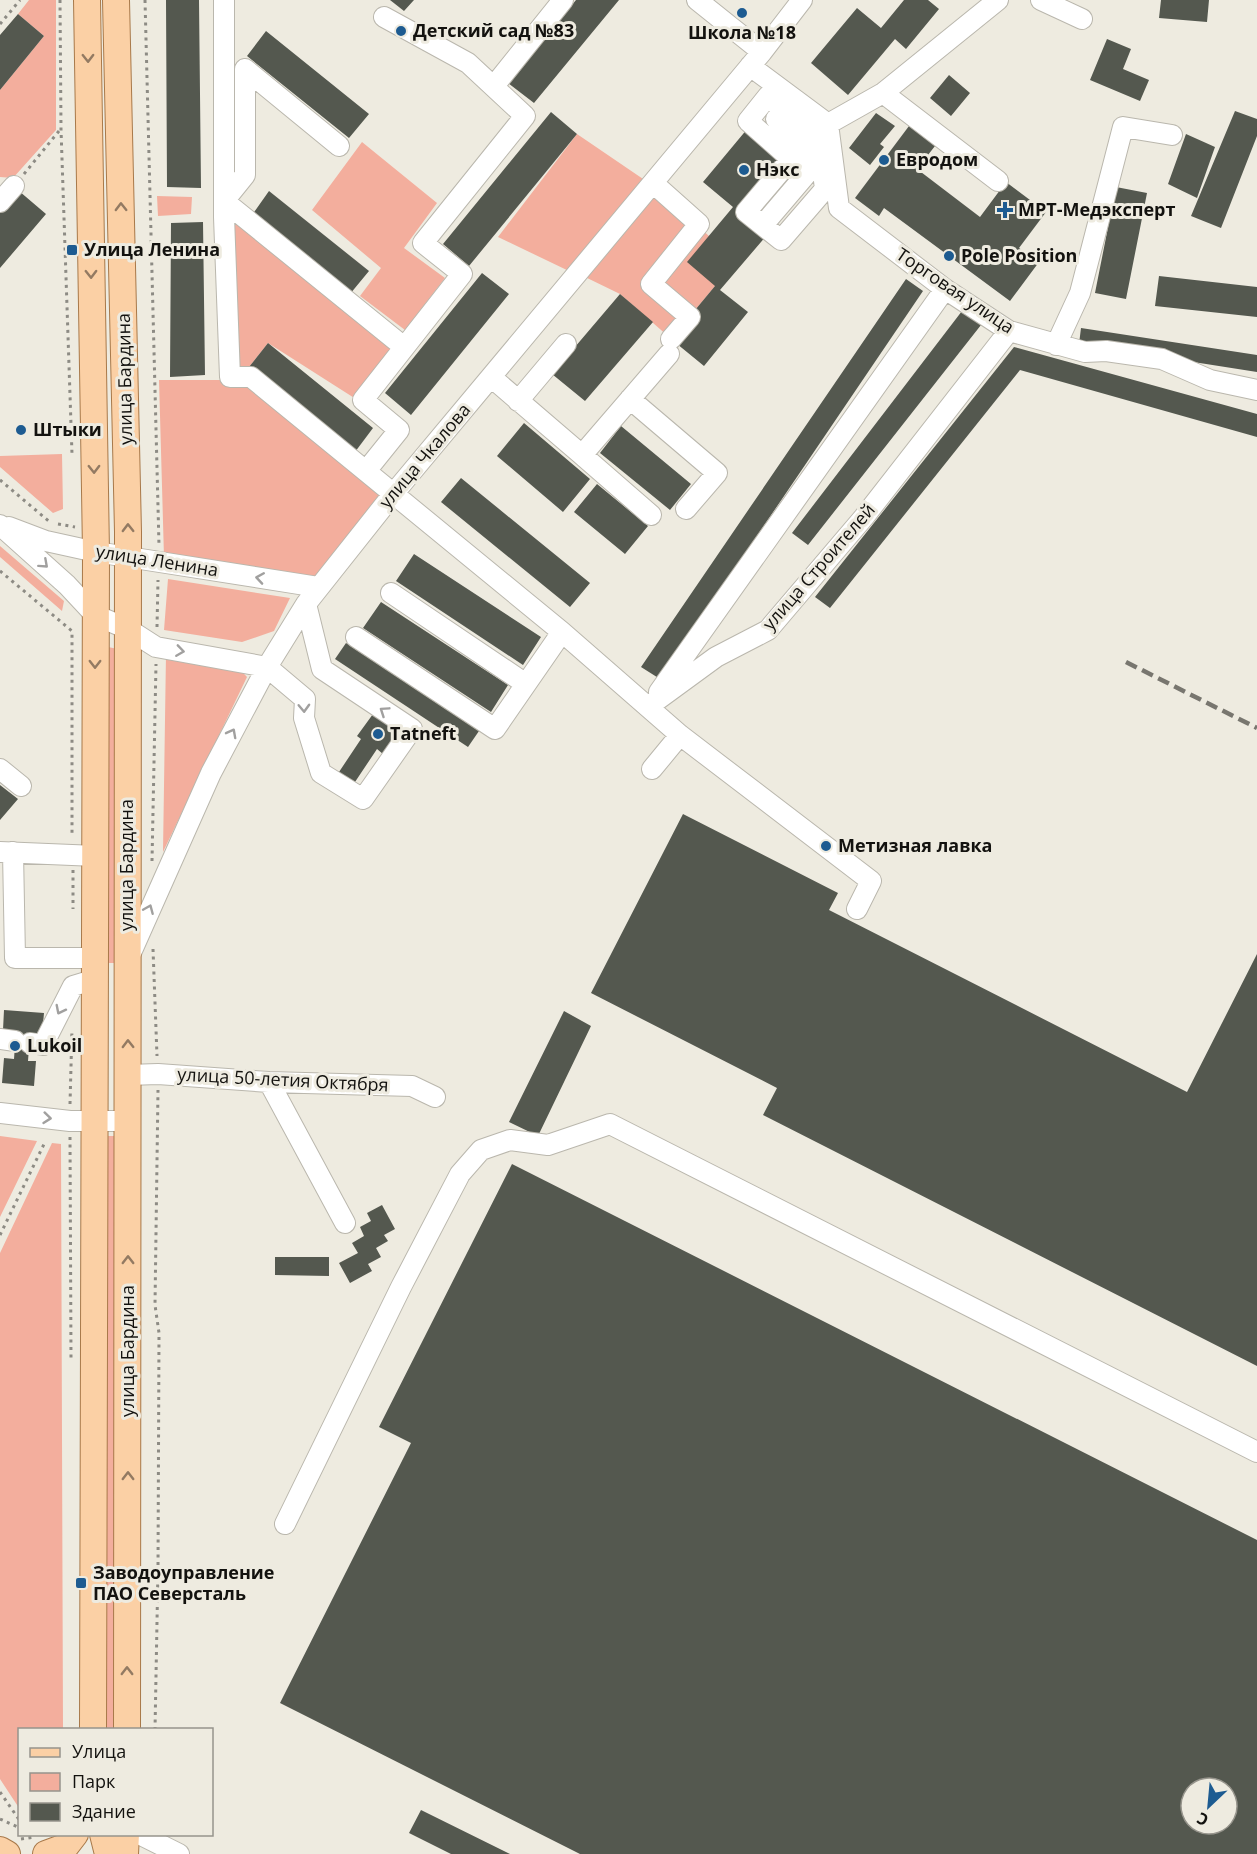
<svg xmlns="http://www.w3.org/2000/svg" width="1257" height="1854" font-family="'Open Sans',sans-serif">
<rect width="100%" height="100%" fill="#eeebe0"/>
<path fill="#f3ae9d" d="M29,0H56V130L13,178L0,177V90L44,36L18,14Z
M577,134L646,181L571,272L498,237Z
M362,142L437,203L404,248L445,278L405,330L360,296L381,268L312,210Z
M655,188L696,224L647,285L686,317L669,337L620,294L583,276Z
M157,196L192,197L191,214L158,216Z
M227,206L401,347L359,401L268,343L249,367V375L233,374Z
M700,228L709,236L715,286L691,315L655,284Z
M159,380H250L388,492L316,581L164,557Z
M62,454L63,509L53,513L0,467V456Z
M0,546L64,601L62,611L0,557Z
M168,579L290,598L274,631L242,642L164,630Z
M103,646L118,649L114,963H102Z
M166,654L234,663L247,677L163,852Z
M0,1136L37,1141L0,1217Z
M102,1136H114L119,1730L105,1729Z
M52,1143L61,1144L63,1729L20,1730L19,1808L0,1779V1253Z"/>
<path fill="#54584f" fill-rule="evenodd" d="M166,0H199L201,188L167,187Z
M390,0H414L404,11Z
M576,0H619L534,103L508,83Z
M904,0H928L939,9L906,49L895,39L848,95L811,63L857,8L881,28Z
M1161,0H1209L1207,22L1159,18Z
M18,14L44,36L0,90V35Z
M266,31L369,114L349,138L247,56Z
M1107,39L1131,49L1123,69L1149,80L1140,101L1090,80Z
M949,75L970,93L951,116L930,98Z
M1235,111L1257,119V136L1221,228L1191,216Z
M551,112L577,134L469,266L443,244Z
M876,113L895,126L880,144L884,147L870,165L849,148Z
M909,126L935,146L917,169L980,217L1006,182L1046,212L1019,248L1039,262L1010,301L884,208L879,216L855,198Z
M748,128L784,158L739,212L767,235L720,290L748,312L704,366L671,339L715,286L687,262L733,207L703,182Z
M1186,134L1215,147L1197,198L1168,184Z
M1116,187L1147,193L1126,299L1095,293Z
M19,191L46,214L0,268V213Z
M269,191L369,271L350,294L252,215Z
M203,222L205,375L170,377L171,223Z
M482,273L509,294L411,415L385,393Z
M1159,276L1257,287V317L1155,306Z
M906,279L923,291L660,679L641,667Z
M620,294L653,322L585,401L552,374Z
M962,311L981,325L808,545L792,533Z
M1081,328L1257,355V372L1079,344Z
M268,343L373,428L355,452L249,367Z
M1014,347L1257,414V437L1020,370L830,608L815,597Z
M524,423L590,479L563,512L497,456Z
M621,426L691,484L670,510L600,453Z
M461,478L590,583L570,607L441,502Z
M597,484L648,526L625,554L574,512Z
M414,554L541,637L523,665L396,581Z
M381,602L508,685L491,712L363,628Z
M346,643L479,731L468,747L335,659Z
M373,714L399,731L383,754L377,749L349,791L333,781L361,739L357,736Z
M0,785L18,799L0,820Z
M683,814L838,893L829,910L1187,1092L1257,954V1366L763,1115L777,1088L591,993Z
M4,1010L44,1013L42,1035L30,1034L28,1061H36L34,1086L2,1083L4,1058L14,1059L16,1031L3,1030Z
M564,1011L591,1026L538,1136L509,1122Z
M512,1164L1257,1540V1854H580L280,1703L411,1443L379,1427ZM1191,1788H1227V1824H1191Z
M382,1205L395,1229L384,1235L388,1241L376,1248L381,1257L368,1264L372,1271L350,1283L339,1263L358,1253L352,1243L364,1236L360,1227L371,1221L367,1213Z
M275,1257H329V1276L275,1275Z
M421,1810L510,1854H451L409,1833Z"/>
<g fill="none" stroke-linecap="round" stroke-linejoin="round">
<defs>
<path id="minor" d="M224,0V217L230,377H251L562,632L680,735L871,881L857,909
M697,0L762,52
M1041,0L1082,19
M750,66L828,124L839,208L945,289L1009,331L1085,352L1106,351L1162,359L1210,380L1257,390
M494,86L563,0
M883,93L998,0
M768,96L819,138L825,189L781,240L746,212L791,159L748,121Z
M828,124L883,93L998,181
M339,146L245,69V175L224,201L404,347
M653,183L699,224L651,284L690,317L671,339
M0,202L14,186
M763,225L809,171L805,145L776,119
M1056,345L1080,293L1123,127L1172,135
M491,377L582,455L669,354
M630,399L717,473L686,509
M518,401L566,344
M582,455L651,515
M366,471L399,430L363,400L462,274L423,243L525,116L468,63L384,17
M0,525L67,585L95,615L128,629L156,647L267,667L305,699L304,718L321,773L363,799L412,729L322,669L306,604
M9,527L46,541L96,552L318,587
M391,593L526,684
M356,637L495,729L562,632
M659,692L945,289
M649,706L716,657L768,630L864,517L1009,331
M0,769L21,786
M652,769L680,735
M0,852L96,856
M13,852L15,958H96
M130,955L211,773L267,667L306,604L394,493L762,52L802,0
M0,1039L15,1041
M30,1043L43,1045L73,986L96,979
M128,1075L158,1074L269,1082L412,1086L435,1097
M269,1082L345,1223
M0,1113L70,1121H129
M285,1524L401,1287L460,1174L481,1150L510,1140L548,1145L610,1124L1257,1452
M139,1834L179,1854"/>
<path id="major" d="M87,0L96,552L93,1730
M116,0L128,532L127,1730
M103,1834L108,1854
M0,1850L7,1854
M46,1854L65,1847L75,1834
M125,1854L126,1834"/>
</defs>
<use href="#minor" stroke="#bab7ad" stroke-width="22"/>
<use href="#major" stroke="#a8794a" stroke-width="28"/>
<path stroke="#8d8b84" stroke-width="3" stroke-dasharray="3 4.5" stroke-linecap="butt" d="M60,0L61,129L72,454
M145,0L159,546
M0,24L20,0
M24,174L59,131
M0,480L51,523
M58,524L75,527
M0,571L72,631V837
M157,627L158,580
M152,861L156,664
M73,870V909
M153,949L157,1056
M70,1104L72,1029
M70,1137L71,1359
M0,1235L45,1142
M155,1730L158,1568L159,1333L155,1305L158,1090
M0,1792L20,1821
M0,1819L20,1828
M21,1839L35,1837"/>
<use href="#minor" stroke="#fff" stroke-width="20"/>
<use href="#major" stroke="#fbd0a5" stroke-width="26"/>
<path stroke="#78766f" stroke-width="4.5" stroke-dasharray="12 6" stroke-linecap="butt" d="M1126,662L1257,728"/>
</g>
<defs><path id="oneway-chevron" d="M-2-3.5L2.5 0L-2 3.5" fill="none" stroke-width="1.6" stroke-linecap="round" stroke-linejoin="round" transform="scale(1.5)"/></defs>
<g stroke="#937a62">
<use href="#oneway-chevron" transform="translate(88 58) rotate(89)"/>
<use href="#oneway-chevron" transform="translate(121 207) rotate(-91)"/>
<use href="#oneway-chevron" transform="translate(91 274) rotate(89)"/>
<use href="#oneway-chevron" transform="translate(94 469) rotate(89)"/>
<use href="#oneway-chevron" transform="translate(128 528) rotate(-91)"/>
<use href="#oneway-chevron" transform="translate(95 664) rotate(90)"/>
<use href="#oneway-chevron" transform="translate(128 1044) rotate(-91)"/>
<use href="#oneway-chevron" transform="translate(128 1260) rotate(-90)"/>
<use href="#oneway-chevron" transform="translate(128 1476) rotate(-90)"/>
<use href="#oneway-chevron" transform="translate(127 1671) rotate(-90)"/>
</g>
<g stroke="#a1a09f">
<use href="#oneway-chevron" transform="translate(44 564) rotate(42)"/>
<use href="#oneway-chevron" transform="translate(260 578) rotate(-171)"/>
<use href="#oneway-chevron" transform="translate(180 651) rotate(8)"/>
<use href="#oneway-chevron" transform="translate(304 708) rotate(88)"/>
<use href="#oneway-chevron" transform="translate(384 711) rotate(-146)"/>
<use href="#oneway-chevron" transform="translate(232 733) rotate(-62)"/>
<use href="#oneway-chevron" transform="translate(149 909) rotate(-67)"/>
<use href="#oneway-chevron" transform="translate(60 1010) rotate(117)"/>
<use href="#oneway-chevron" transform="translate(47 1118) rotate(6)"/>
</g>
<g fill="#1d5b91" stroke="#eeebe0" stroke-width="2">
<circle cx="742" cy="13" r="6"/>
<circle cx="401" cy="31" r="6"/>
<circle cx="884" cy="160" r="6"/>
<circle cx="744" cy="170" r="6"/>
<path d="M1002 201h6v6h6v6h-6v6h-6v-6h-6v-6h6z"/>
<rect x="66" y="244" width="12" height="12" rx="3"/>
<circle cx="949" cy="256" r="6"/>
<circle cx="21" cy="430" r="6"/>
<circle cx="378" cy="734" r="6"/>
<circle cx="826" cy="846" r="6"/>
<circle cx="15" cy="1046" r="6"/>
<rect x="75" y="1577" width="12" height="12" rx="3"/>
</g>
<g text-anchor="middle" stroke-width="6" stroke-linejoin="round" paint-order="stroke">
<g font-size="18" font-weight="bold" fill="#13120f" stroke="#eeebe0" text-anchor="start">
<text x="413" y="37">Детский сад №83</text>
<text x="742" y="39" text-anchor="middle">Школа №18</text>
<text x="896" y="166">Евродом</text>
<text x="756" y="176">Нэкс</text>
<text x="1018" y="216">МРТ-Медэксперт</text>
<text x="84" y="256">Улица Ленина</text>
<text x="961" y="262">Pole Position</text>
<text x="33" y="436">Штыки</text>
<text x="390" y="740">Tatneft</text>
<text x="838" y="852">Метизная лавка</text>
<text x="27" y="1052">Lukoil</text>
<text x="93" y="1579">Заводоуправление<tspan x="93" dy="21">ПАО Северсталь</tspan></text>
</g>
<g font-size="18" fill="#13120f" stroke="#eeebe0">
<text transform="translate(955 291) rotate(34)" y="6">Торговая улица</text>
<text transform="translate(125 379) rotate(-91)" y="6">улица Бардина</text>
<text transform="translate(425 456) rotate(-50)" y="6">улица Чкалова</text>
<text transform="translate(157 561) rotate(9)" y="6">улица Ленина</text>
<text transform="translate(819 567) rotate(-49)" y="6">улица Строителей</text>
<text transform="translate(127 865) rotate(-90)" y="6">улица Бардина</text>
<text transform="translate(283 1080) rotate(3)" y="6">улица 50-летия Октября</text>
<text transform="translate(128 1351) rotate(-90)" y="6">улица Бардина</text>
</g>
</g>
<rect x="18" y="1728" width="195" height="108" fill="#eeebe0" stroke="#96948c" stroke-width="1.5"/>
<rect x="30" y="1748" width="30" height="9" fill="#fbd0a5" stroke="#96948c" stroke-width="1.5"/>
<text x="72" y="1758" font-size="18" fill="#13120f">Улица</text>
<rect x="30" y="1773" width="30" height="18" fill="#f3ae9d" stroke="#96948c" stroke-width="1.5"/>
<text x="72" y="1788" font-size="18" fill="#13120f">Парк</text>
<rect x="30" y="1803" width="30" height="18" fill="#54584f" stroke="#96948c" stroke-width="1.5"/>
<text x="72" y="1818" font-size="18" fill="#13120f">Здание</text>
<g transform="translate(1209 1806) rotate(206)"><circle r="28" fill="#eeebe0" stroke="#96948c" stroke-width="1.5"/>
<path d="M0-4.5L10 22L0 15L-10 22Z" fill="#1d5b91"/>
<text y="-9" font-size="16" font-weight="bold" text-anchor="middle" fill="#13120f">С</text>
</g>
</svg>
